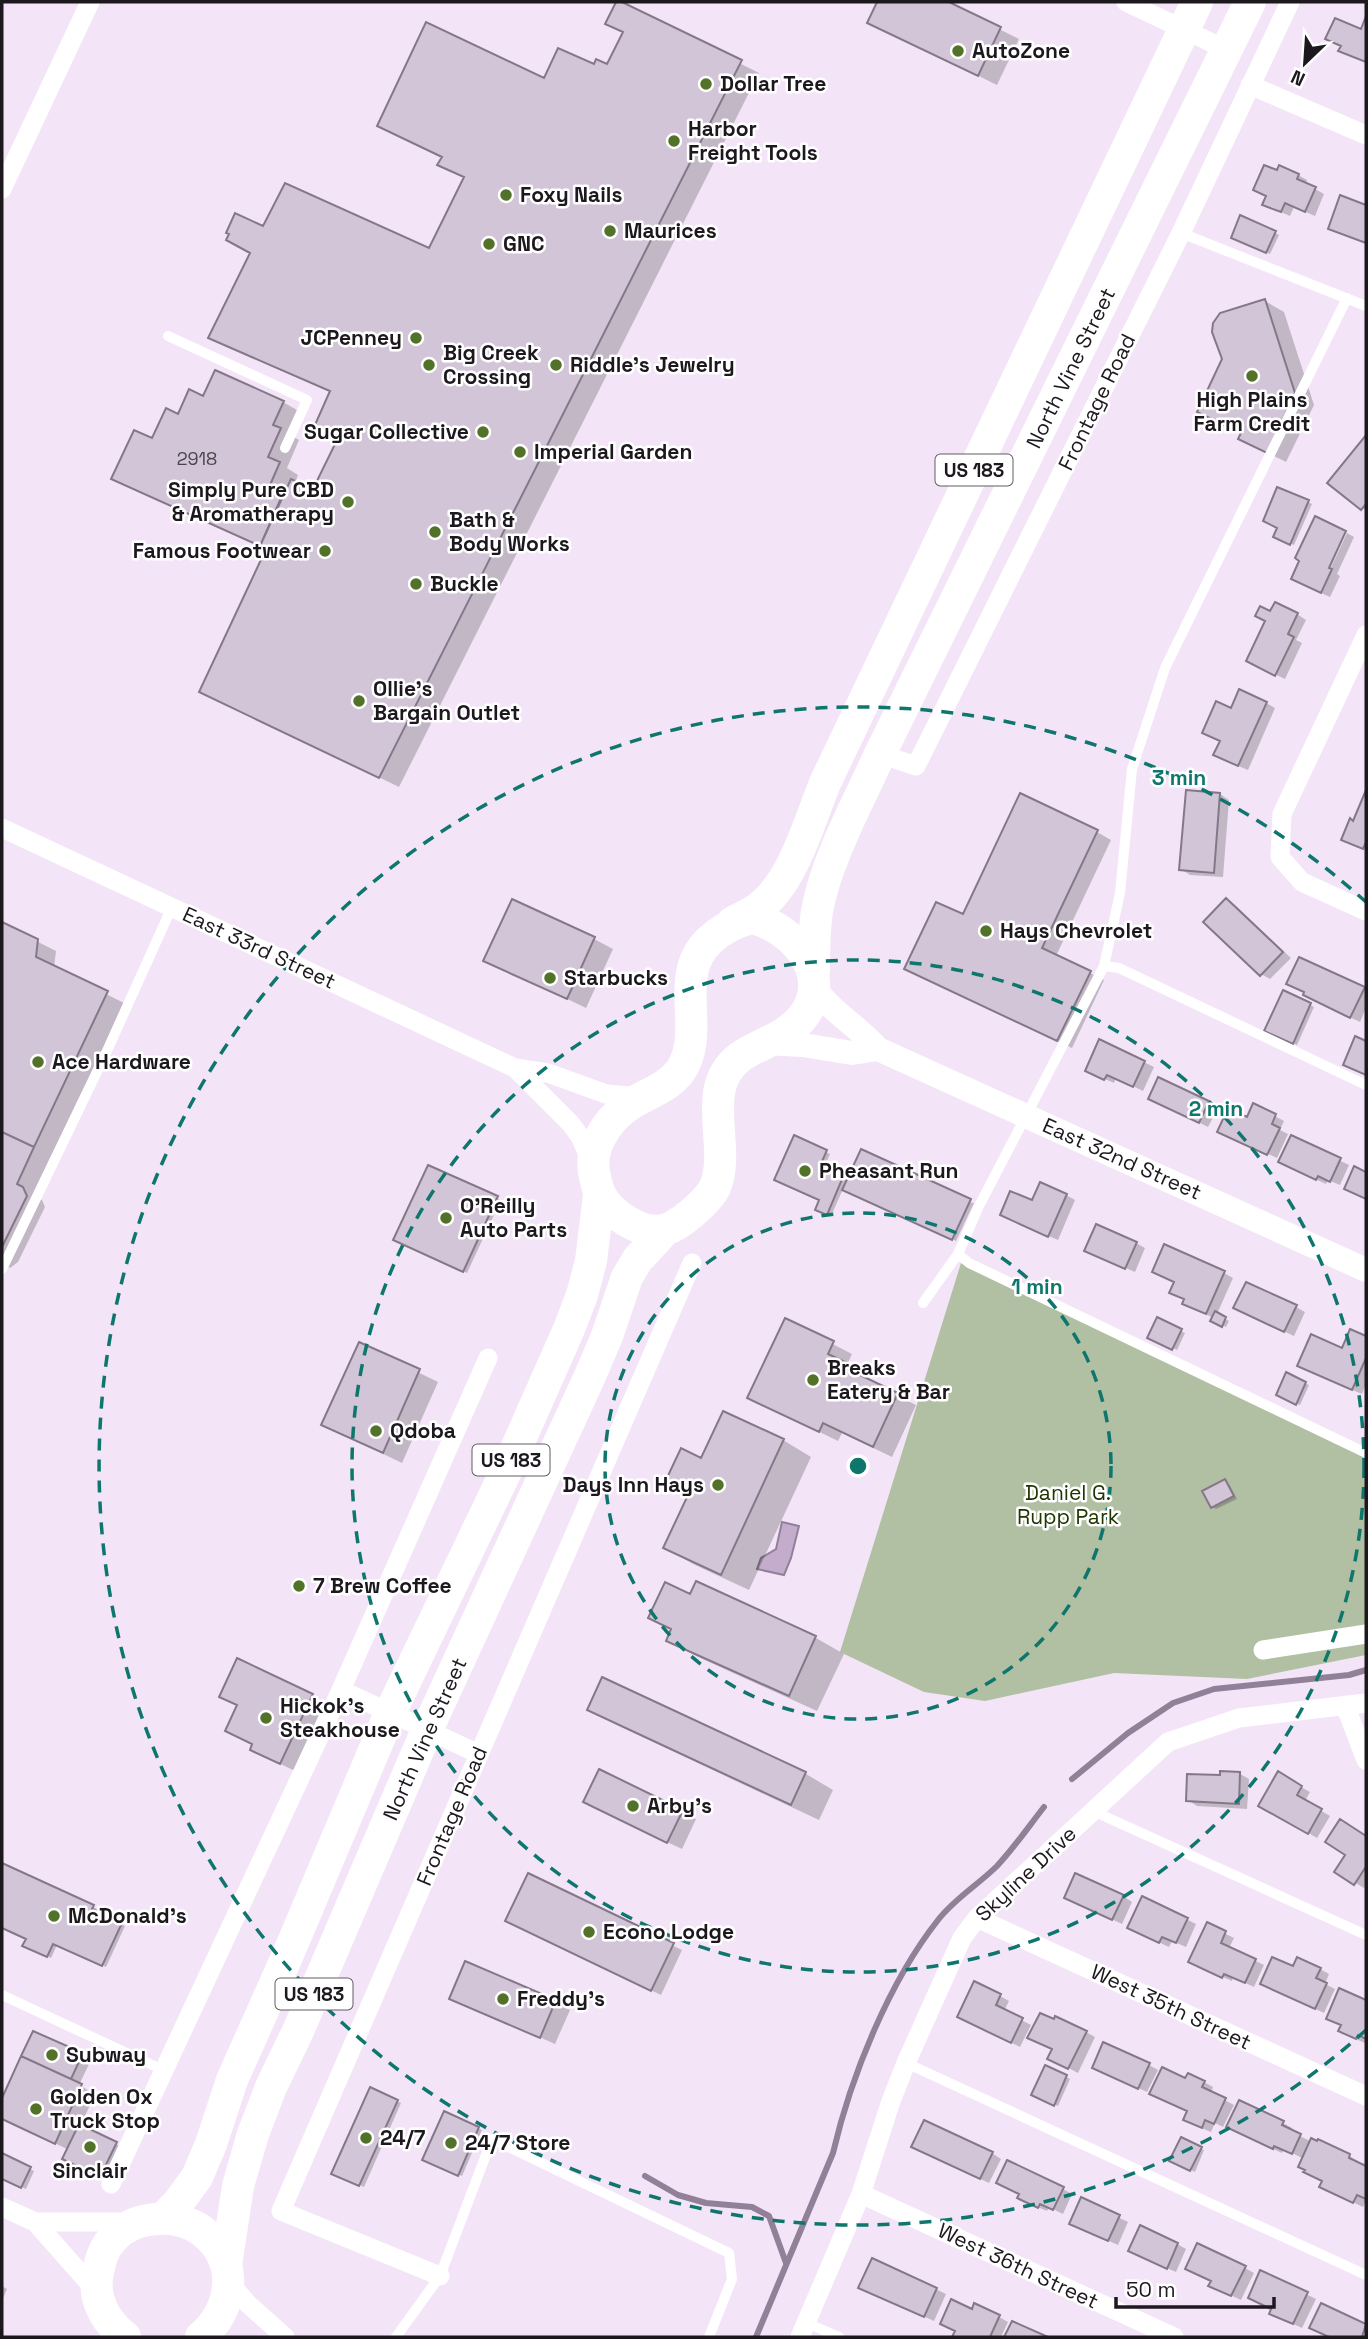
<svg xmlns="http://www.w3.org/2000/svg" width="1368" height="2339" font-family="'Space Grotesk',sans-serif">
<rect width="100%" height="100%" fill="#f3e5f7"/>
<path fill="#b1bfa3" d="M961,1263L1366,1450V1655L1247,1679L1114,1673L985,1701L924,1692L840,1652Z"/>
<path fill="#c4adcc" stroke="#928098" stroke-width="2" d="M782,1522L799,1526L791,1558L784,1575L757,1569L761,1558L776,1549Z"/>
<path fill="#0003" d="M618,2L759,73L399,787L201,691L267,550L132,489L113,478L179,416L283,402L302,413L292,436L299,440L287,468L298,475L295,483L314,491L339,439L316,427L332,393L229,348L210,337L264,228L429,250L465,178L440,164L444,158L379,126L595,66H608L624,33L608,24Z
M879,2H945L1019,39L997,85L869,22Z
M1278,172L1298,175L1307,180L1306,184L1324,194L1315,216L1294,207L1290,216L1274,209Z
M1341,198L1366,207V243L1330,229Z
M1275,233L1279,235L1270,254L1237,239Z
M1265,301L1284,312L1314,405L1286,462L1240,439L1242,434L1199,412Z
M1366,438V511L1330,482Z
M1308,502L1312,504L1294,545L1279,539V527Z
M1347,533L1354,537L1337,574L1340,576L1330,597L1302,584L1324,575L1327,576Z
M1271,613L1297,614L1306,620L1296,640L1302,643L1285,679L1257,666Z
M1266,703L1275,708L1248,770L1224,760L1232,710Z
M1188,792L1220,794L1229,800L1223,877L1190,875L1181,869Z
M1366,794V850L1352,844L1354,822Z
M1097,832L1111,840L1056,956L1104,980L1072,1048L920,976Z
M1226,900L1235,905L1291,958L1270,979L1261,974Z
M2,924L56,951L54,968L126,1004L35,1196L42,1200L45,1207L18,1262L10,1268L2,1264Z
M594,939L613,949L586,1008L486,960Z
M1300,959L1366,990V1008L1360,1022L1314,1000L1306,992Z
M1284,992L1314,1007L1297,1045L1266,1030Z
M1100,1041L1154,1067L1143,1091L1116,1078L1114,1083L1096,1075Z
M1159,1079L1218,1108L1208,1127L1159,1103Z
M1254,1105L1284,1121L1280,1130L1288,1134L1277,1158L1228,1136L1248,1119Z
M1291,1137L1349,1165L1340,1185L1328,1180L1326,1184L1289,1167Z
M795,1138L830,1154L823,1170L848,1181L974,1203L956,1241L843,1189L831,1216L821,1212V1200Z
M1066,1195L1075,1200L1058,1240L1011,1220L1033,1203Z
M497,1198L501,1200L467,1273L399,1242Z
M1136,1243L1145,1248L1135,1272L1095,1255Z
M1224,1273L1233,1278L1217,1314L1229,1321L1226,1327L1213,1321L1214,1318L1193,1309L1176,1282Z
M1296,1307L1305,1312L1294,1336L1244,1313Z
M786,1320L852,1354L847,1365L865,1375L863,1379L916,1405L892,1457L842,1433L838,1441L750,1398Z
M1157,1320L1185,1333L1177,1350L1149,1337Z
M1351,1332L1366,1338V1384L1362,1394L1308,1371L1343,1350Z
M360,1344L438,1382L402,1463L323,1425Z
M1287,1375L1309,1385L1300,1405L1278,1395Z
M783,1440L811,1457L749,1590L693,1564L665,1548L690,1495L667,1481L702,1460Z
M1225,1481L1229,1484L1237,1499L1216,1509L1213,1507Z
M696,1584L816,1638L844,1654L817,1711L696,1656L669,1640L673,1630L650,1617L691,1596Z
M238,1660L326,1704L295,1771L266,1757L254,1745L239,1706Z
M603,1679L806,1774L833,1790L819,1820L617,1725L589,1709Z
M599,1771L696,1819L682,1849L599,1810Z
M1240,1774L1249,1779L1247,1809L1197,1806L1188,1800Z
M1278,1774L1310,1792L1305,1801L1330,1816L1317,1838L1260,1805Z
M1340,1822L1366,1838V1884L1364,1888L1336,1871L1347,1854Z
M2,1866L93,1907L97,1909L95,1913L125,1926L106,1967L57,1945L51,1958L28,1948V1939L2,1927Z
M528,1876L682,1950L661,1995L516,1926Z
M1123,1896L1132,1902L1122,1924L1075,1902Z
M1143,1898L1196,1924L1186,1947L1172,1941L1169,1947L1138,1933Z
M1208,1925L1234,1938L1229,1948L1264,1965L1254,1987L1233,1977L1232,1981L1200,1967Z
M466,1964L570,2010L555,2044L451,1998Z
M1294,1969H1320L1329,1974L1325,1984L1335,1989L1324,2013L1271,1988Z
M1340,1990L1366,2002L1365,2043L1349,2036L1343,2026Z
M1000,1996L1009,2001L1004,2011L1031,2025L1020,2047L968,2021Z
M1086,2032L1095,2037L1078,2073L1059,2063Z
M33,2033L91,2060L79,2085L95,2094L80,2127L120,2146L105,2178L64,2159L69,2150L2,2118V2102Z
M1149,2065L1158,2070L1147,2092L1103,2072Z
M1046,2067L1070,2079L1058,2106L1037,2097Z
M1186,2080L1204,2082L1213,2087L1211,2093L1234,2105L1223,2127L1215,2123L1211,2132L1194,2125L1189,2111Z
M397,2101L401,2103L364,2187L337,2175Z
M445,2113L482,2130L462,2176L428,2161Z
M1283,2123L1292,2128L1290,2131L1312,2142L1349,2156L1358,2161L1357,2164L1366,2168V2200L1363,2207L1330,2191L1304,2159L1284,2149L1282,2153L1237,2132Z
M1182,2139L1204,2150L1195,2172L1172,2161Z
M923,2152L992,2153L1001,2159L989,2183Z
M2,2155L34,2171L26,2189L2,2178Z
M1063,2189L1072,2194L1063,2214L1049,2207L1047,2211L1028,2203Z
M1082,2200L1128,2222L1118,2245L1080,2228Z
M1177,2244L1186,2249L1176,2272L1139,2256Z
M873,2260L946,2294L934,2321L869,2292Z
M1245,2268L1254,2273L1241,2300L1219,2290Z
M1261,2272L1316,2299L1302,2328L1280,2318L1273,2309Z
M2,2286L7,2289L2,2301Z
M1322,2305L1366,2326V2337H1330L1321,2333Z
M973,2311L999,2317L1008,2322L1001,2337H954Z"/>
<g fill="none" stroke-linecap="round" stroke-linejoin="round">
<path stroke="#928098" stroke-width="6" d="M1072,1779L1128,1733L1173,1703L1214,1689L1349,1675L1366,1670
M645,2176L678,2195L706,2203L752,2207L769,2216L786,2263
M756,2337L833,2153C851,2076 889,1982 938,1920C954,1899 979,1884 997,1866C1014,1848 1029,1826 1044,1807"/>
</g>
<path fill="#d2c5d7" stroke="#847888" stroke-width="2" d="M616,2H622L742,60L379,778L199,692L266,549L260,546L291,479L313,489L338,438L314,427L330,391L208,338L250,253L226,240L229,234L226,233L235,213L263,226L285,183L429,248L464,177L437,165L442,157L377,126L426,22L544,78L558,48L594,64L596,59L607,64L623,32L605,24Z
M877,2H949L1001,27L978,76L867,23Z
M1366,16V62L1338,51L1341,46L1325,39L1335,18L1361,29Z
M1264,165L1277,170L1279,165L1299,174L1297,179L1316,187L1305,212L1285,203L1281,212L1262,205L1266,196L1253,190Z
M1340,195L1366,205V243L1328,229Z
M1240,215L1276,231L1266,253L1231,238Z
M1265,299L1295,393L1267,453L1238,439L1241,433L1197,412L1222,359L1212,332L1213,323L1220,313Z
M215,370L284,401L273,425L281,428L268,457L280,462L267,492L281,498L260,546L111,479L134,430L152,438L166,408L178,414L189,389L203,396Z
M1366,435V504L1361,510L1327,483Z
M1277,487L1309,500L1290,545L1273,537L1277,528L1263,521Z
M1315,516L1346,531L1329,568L1332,569L1321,593L1291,579L1299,561L1295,558Z
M1275,602L1298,613L1288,634L1294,637L1275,676L1246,661L1265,621L1255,616L1260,606L1270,611Z
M1239,689L1267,702L1238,766L1213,755L1220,741L1202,733L1216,701L1231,708Z
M1186,790L1220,793L1214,873L1179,870Z
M1366,790V842L1363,849L1341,840L1350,818L1353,821Z
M1020,793L1098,830L1042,948L1091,971L1057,1041L904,969L936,902L963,914Z
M1226,898L1283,952L1260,976L1203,922Z
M512,899L595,937L567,999L483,961Z
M2,922L38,939L36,957L108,991L34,1147L2,1132Z
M1299,957L1365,987L1350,1018L1303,995L1304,992L1286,984Z
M1283,990L1311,1003L1293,1044L1264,1031Z
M1355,1036L1366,1041V1075L1343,1065Z
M1099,1039L1145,1061L1133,1087L1107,1075L1104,1080L1085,1071Z
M1158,1077L1209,1101L1199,1123L1148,1099Z
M1253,1103L1276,1114L1272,1124L1280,1128L1267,1155L1217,1132L1228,1108L1247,1117Z
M2,1132L34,1147L17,1184L23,1187L27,1196L2,1247Z
M794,1135L827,1150L820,1166L843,1177L827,1215L815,1210L819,1200L774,1180Z
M1291,1135L1341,1158L1330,1182L1318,1176L1316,1180L1278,1162Z
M861,1149L971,1199L952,1240L842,1190Z
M428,1165L498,1196L463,1272L393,1240Z
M1354,1166L1366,1172V1199L1344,1189Z
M1040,1182L1067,1194L1048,1237L1000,1215L1010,1191L1032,1200Z
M1096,1224L1137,1242L1125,1269L1084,1251Z
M1164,1244L1225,1271L1206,1314L1182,1304L1184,1299L1169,1293L1174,1282L1152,1272Z
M1246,1282L1297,1305L1284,1332L1233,1308Z
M1215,1311L1226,1317L1222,1327L1210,1321Z
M1157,1317L1182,1329L1172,1350L1147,1338Z
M785,1318L834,1341L828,1354L847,1363L845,1368L898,1393L873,1447L823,1423L819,1432L747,1398Z
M1350,1329L1366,1336V1358L1352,1390L1297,1366L1311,1334L1342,1348Z
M359,1342L420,1369L383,1453L321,1425Z
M1286,1372L1306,1382L1296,1405L1276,1395Z
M723,1411L784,1439L721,1575L663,1548L689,1493L665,1482L681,1448L701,1458Z
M1225,1479L1234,1496L1211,1508L1202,1491Z
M696,1581L816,1636L789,1696L666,1641L671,1629L648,1618L665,1582L690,1594Z
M237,1658L313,1694L280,1764L250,1750L252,1744L225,1731L237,1705L219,1697Z
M602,1677L806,1772L791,1805L587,1710Z
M599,1769L683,1810L667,1843L583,1802Z
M1220,1771L1240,1772L1239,1804L1186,1801L1187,1774L1220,1775Z
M1278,1771L1302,1786L1297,1795L1322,1809L1308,1834L1258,1806Z
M1340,1819L1366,1836V1869L1365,1868L1354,1885L1334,1872L1345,1855L1325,1842Z
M2,1863L94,1905L92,1909L122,1923L102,1966L53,1944L47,1957L22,1946L26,1939L2,1928Z
M528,1873L674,1943L651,1991L505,1921Z
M1075,1873L1124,1895L1112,1920L1064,1898Z
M1142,1896L1188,1918L1176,1943L1162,1937L1159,1943L1127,1928Z
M1207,1922L1226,1931L1221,1943L1256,1959L1245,1983L1224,1974L1222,1978L1188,1962Z
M1272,1957L1293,1966L1297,1957L1321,1968L1316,1978L1327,1983L1315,2009L1260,1984Z
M465,1961L556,2000L540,2038L449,1999Z
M974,1981L1001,1994L996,2005L1023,2018L1011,2043L957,2017Z
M1339,1988L1366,2000V2039L1358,2035L1356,2039L1338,2031L1341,2025L1326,2019Z
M1040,2013L1054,2019L1055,2016L1087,2031L1068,2069L1047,2059L1052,2049L1027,2038Z
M33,2031L83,2053L71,2079L21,2056Z
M1103,2042L1150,2063L1138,2089L1092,2068Z
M21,2056L82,2084L55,2144L2,2119V2098Z
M1045,2065L1067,2075L1054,2106L1031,2095Z
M1162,2067L1185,2078L1188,2073L1205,2081L1202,2087L1226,2098L1214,2124L1205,2120L1202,2128L1183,2120L1187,2111L1149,2094Z
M370,2087L398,2100L359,2186L331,2174Z
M1239,2100L1284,2121L1282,2125L1301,2134L1292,2154L1274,2146L1273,2149L1226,2127Z
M444,2111L479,2127L458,2176L422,2160Z
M924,2120L993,2152L980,2179L911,2147Z
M79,2124L117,2142L100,2177L62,2159Z
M1181,2137L1202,2147L1190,2171L1169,2161Z
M1311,2138L1317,2141L1318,2139L1350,2154L1349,2158L1366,2166V2199L1357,2195L1353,2203L1319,2187L1322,2181L1303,2172L1305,2170L1298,2167Z
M2,2153L31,2167L21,2188L2,2179Z
M1007,2160L1064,2187L1053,2210L1040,2204L1038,2208L1019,2199L1017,2198L1019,2194L996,2183Z
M1081,2197L1120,2215L1108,2241L1069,2224Z
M1140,2225L1178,2243L1167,2269L1128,2251Z
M1197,2243L1246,2266L1231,2296L1208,2286L1211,2281L1185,2269Z
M872,2258L937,2288L924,2317L858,2288Z
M1260,2270L1308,2292L1293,2324L1269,2314L1271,2309L1248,2298Z
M951,2299L972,2309L974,2303L1000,2315L990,2337H952L955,2331L940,2324Z
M1321,2303L1366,2324L1362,2337H1329L1309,2328Z
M1012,2321L1048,2337H1004Z"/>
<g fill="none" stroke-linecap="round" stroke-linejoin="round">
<path stroke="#fff" stroke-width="10" d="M1181,233L1366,306
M1347,298L1165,668L1132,769L1120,893L1104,966L978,1208L958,1254L969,1263L1366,1453
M168,336L307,400L285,448
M1104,966L1119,968L1366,1085
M2,1269L106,1053L172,907
M923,1303L958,1254
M1093,1811L1366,1935
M2,1995L163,2070
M906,2063L1366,2275
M807,2323L839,2337
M396,2337L440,2276L492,2139L729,2253L732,2279L709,2337"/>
<path stroke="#fff" stroke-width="19" d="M1126,2L1227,50
M1250,85L1366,135
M2,189L90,2
M1366,635L1282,814L1280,857L1302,882L1366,911
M880,754L916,766L1181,233L1290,2
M2,828L515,1068L548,1073L606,1094L641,1097
M515,1068L571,1124L581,1138L592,1164
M1263,1650L1366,1634
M341,1690L479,1754
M1345,1705L1366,1760
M977,1918L1366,2096
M111,2184L341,1690L488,1358
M861,2194L1174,2337
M2,2207L35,2222L97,2292
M35,2222H132
M440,2276L281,2211L692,1263
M228,2281L248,2304L285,2337
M800,2337L861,2194L891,2101L906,2063L962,1938L977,1918L1168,1742L1239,1718L1366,1703"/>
<path stroke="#fff" stroke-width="24" d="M814,987C831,1012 858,1026 878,1049L1366,1270
M766,1043L803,1045L852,1053L878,1049"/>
<path stroke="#fff" stroke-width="32" d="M752,918C795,928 836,978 801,1019C785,1038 760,1043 740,1057C698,1088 732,1147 715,1187C709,1200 678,1228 663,1230C646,1234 623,1221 611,1209C599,1198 597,1187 594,1172C592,1160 595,1146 601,1136C607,1125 614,1116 625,1108C643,1094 667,1090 681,1070C707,1029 671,976 710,940C723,928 735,922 752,918Z
M733,922C741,918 750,914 757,909C793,884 809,822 825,783L1197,2
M814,971C814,951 814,930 817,911C826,860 859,801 880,754L1250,2
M163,2218L178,2203L197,2177L211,2144L232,2080L286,1959L390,1713L508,1467L569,1329L582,1295L591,1261L599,1195
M226,2265L238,2186L253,2134L271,2087L298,2031L427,1730L590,1376L607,1336L627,1277L638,1259L664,1231
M125,2337C105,2321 92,2298 98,2272C100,2262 103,2250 110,2242C130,2215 176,2212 202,2231C240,2260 234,2309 201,2337"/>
</g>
<g fill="none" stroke="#0f766e" stroke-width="3.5" stroke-dasharray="12 9">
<circle cx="858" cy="1466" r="253"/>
<circle cx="858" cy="1466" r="506"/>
<path d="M1366 2030A759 759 0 1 1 1366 902"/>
</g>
<g fill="#517228" stroke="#fff" stroke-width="2.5">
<circle cx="958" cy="51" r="7"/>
<circle cx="706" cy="84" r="7"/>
<circle cx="674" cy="141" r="7"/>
<circle cx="506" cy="195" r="7"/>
<circle cx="610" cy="231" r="7"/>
<circle cx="489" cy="244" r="7"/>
<circle cx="416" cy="338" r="7"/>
<circle cx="429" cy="365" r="7"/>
<circle cx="556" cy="365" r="7"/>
<circle cx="1252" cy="376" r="7"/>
<circle cx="483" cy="432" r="7"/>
<circle cx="520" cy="452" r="7"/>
<circle cx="348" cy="502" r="7"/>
<circle cx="435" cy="532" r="7"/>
<circle cx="325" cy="551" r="7"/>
<circle cx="416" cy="584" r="7"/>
<circle cx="359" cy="701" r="7"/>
<circle cx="986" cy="931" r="7"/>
<circle cx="550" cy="978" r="7"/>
<circle cx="38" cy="1062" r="7"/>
<circle cx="805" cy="1171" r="7"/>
<circle cx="446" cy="1218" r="7"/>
<circle cx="813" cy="1380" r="7"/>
<circle cx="376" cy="1431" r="7"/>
<circle cx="718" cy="1485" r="7"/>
<circle cx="299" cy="1586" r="7"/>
<circle cx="266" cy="1718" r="7"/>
<circle cx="633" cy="1806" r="7"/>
<circle cx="54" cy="1916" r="7"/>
<circle cx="589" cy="1932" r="7"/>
<circle cx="503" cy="1999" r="7"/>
<circle cx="52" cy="2055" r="7"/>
<circle cx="36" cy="2109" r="7"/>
<circle cx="366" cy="2138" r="7"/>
<circle cx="451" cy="2143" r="7"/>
<circle cx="90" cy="2147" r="7"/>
</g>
<g text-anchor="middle" stroke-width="5" stroke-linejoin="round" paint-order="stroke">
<g font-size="18" fill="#4a434c">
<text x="197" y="465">2918</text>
</g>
<g fill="#fff" stroke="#605d62" stroke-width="2">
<rect x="935.5" y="454.5" width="77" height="31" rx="5"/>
<rect x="472.5" y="1444.5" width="77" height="31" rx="5"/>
<rect x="275.5" y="1978.5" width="77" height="31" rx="5"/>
</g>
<g font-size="19" font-weight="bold" fill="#1c181e">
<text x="974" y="477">US 183</text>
<text x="511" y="1467">US 183</text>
<text x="314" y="2001">US 183</text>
</g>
<g font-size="21" font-weight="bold" fill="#1c181e" stroke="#fff" text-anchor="start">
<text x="972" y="58">AutoZone</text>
<text x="720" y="91">Dollar Tree</text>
<text x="688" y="136">Harbor<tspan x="688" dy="24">Freight Tools</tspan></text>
<text x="520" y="202">Foxy Nails</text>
<text x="624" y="238">Maurices</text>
<text x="503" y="251">GNC</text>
<text x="402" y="345" text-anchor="end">JCPenney</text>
<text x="443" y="360">Big Creek<tspan x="443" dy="24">Crossing</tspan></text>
<text x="570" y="372">Riddle's Jewelry</text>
<text x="1252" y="407" text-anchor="middle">High Plains<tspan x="1252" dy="24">Farm Credit</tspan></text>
<text x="469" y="439" text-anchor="end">Sugar Collective</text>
<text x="534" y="459">Imperial Garden</text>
<text x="334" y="497" text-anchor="end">Simply Pure CBD<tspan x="334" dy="24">&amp; Aromatherapy</tspan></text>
<text x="449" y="527">Bath &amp;<tspan x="449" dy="24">Body Works</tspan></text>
<text x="311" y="558" text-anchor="end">Famous Footwear</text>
<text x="430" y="591">Buckle</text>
<text x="373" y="696">Ollie's<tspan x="373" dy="24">Bargain Outlet</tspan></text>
<text x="1000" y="938">Hays Chevrolet</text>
<text x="564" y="985">Starbucks</text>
<text x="52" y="1069">Ace Hardware</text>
<text x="819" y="1178">Pheasant Run</text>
<text x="460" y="1213">O'Reilly<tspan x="460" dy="24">Auto Parts</tspan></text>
<text x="827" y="1375">Breaks<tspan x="827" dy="24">Eatery &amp; Bar</tspan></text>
<text x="390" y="1438">Qdoba</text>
<text x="704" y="1492" text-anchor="end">Days Inn Hays</text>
<text x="313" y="1593">7 Brew Coffee</text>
<text x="280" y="1713">Hickok's<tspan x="280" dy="24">Steakhouse</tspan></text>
<text x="647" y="1813">Arby's</text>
<text x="68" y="1923">McDonald's</text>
<text x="603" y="1939">Econo Lodge</text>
<text x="517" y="2006">Freddy's</text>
<text x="66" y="2062">Subway</text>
<text x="50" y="2104">Golden Ox<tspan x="50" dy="24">Truck Stop</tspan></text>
<text x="380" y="2145">24/7</text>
<text x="465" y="2150">24/7 Store</text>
<text x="90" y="2178" text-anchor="middle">Sinclair</text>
</g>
<g font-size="21" fill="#1c181e" stroke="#fff">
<text transform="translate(1071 368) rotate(-64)" y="7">North Vine Street</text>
<text transform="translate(1097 402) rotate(-64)" y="7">Frontage Road</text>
<text transform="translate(259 948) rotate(25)" y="7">East 33rd Street</text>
<text transform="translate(1122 1159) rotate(24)" y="7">East 32nd Street</text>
<text transform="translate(425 1739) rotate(-66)" y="7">North Vine Street</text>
<text transform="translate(452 1816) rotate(-67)" y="7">Frontage Road</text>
<text transform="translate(1026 1874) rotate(-43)" y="7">Skyline Drive</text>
<text transform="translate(1171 2007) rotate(25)" y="7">West 35th Street</text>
<text transform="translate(1018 2266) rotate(25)" y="7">West 36th Street</text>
</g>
<g font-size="21" fill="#213501" stroke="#fff">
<text x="1068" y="1500">Daniel G.<tspan x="1068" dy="24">Rupp Park</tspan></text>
</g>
</g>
<circle cx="858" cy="1466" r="10" fill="#0f766e" stroke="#fff" stroke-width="3.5"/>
<g font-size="21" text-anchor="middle" font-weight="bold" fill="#0f766e" stroke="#fff" stroke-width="5" stroke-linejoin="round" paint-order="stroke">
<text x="1179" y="785">3 min</text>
<text x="1216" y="1116">2 min</text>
<text x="1037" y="1294">1 min</text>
</g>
<rect width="1368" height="2339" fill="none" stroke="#1c181e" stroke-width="7"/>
<g transform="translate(1305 63) rotate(205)" stroke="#ffffff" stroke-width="5" paint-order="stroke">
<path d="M0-5L12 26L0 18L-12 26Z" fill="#1c181e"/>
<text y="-10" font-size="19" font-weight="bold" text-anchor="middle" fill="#1c181e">N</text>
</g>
<path d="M1116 2297v10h158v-10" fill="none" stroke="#1c181e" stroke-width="3.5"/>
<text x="1126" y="2297" font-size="21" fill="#1c181e" stroke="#ffffff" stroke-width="5" paint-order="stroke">50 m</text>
</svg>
